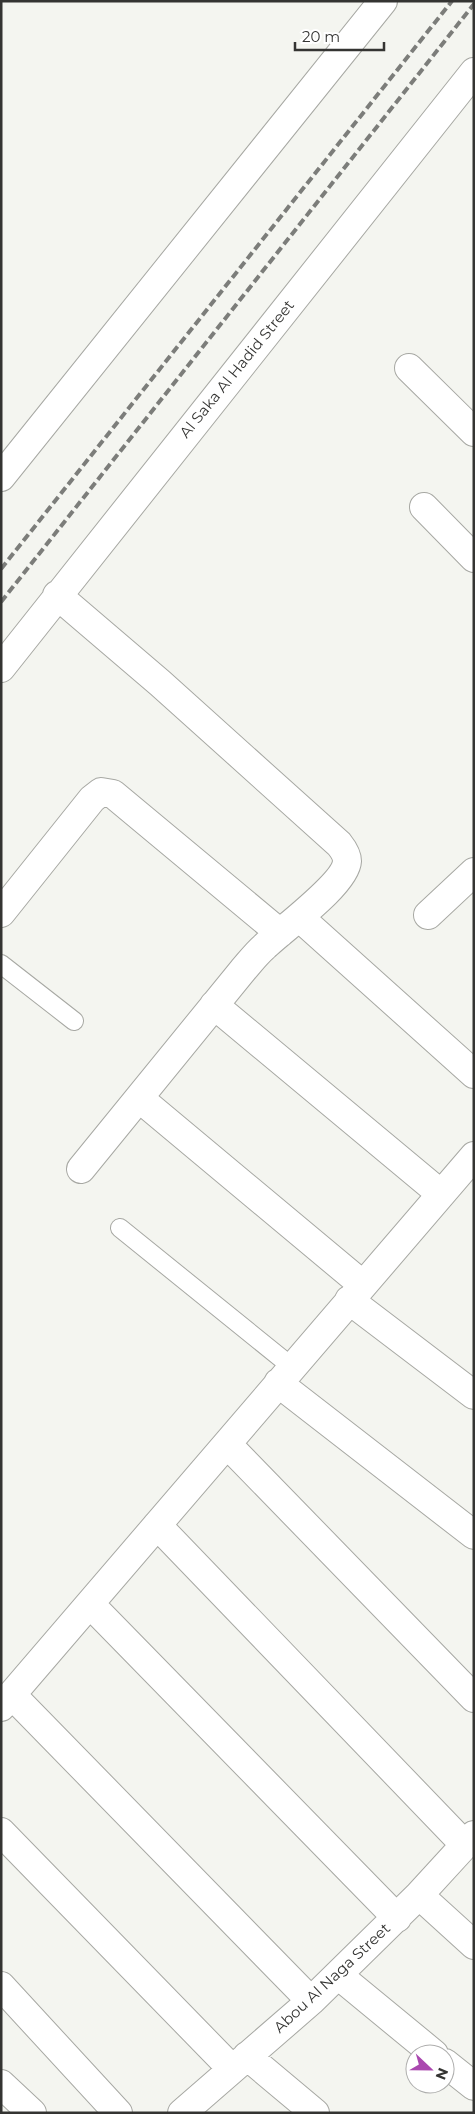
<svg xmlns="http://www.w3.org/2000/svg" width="475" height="2114" font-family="Montserrat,sans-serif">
<rect width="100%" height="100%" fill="#f4f5f0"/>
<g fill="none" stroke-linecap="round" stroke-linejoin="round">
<defs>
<path id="lane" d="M1,964L74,1021
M120,1228L292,1367"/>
<path id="street" d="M409,368L474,432
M1,477L383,1
M424,507L474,558
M57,595L160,683L339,844C343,849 347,855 347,861C346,884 281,930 264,947C256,954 250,962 243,970L81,1169
M1,668L474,72
M1,913L92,799L101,792L113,794L280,933
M428,915L474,872
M299,917L474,1074
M214,1005L441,1194
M139,1098L363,1285
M349,1300L474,1395
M278,1383L474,1535
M227,1444L474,1698
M157,1525L465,1845
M90,1604L397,1918
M12,1695L311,2001
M1,1707L474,1156
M1,1832L232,2069
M419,1895L474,1945
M338,1975L434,2054
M1,1986L118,2113
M247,2056L315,2113
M445,2063L474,2086
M1,2084L32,2113
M182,2113L311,2001L419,1895L474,1835"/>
</defs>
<use href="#lane" stroke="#a7a8a3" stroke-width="20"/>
<use href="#street" stroke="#a7a8a3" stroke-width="30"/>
<use href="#lane" stroke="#fff" stroke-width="18"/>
<use href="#street" stroke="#fff" stroke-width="28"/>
<path stroke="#7c7d7a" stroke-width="4" stroke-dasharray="8 4" stroke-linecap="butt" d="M1,569L452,1
M1,602L474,4"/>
</g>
<g text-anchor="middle" stroke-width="5" stroke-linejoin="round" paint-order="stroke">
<g font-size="15" fill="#343432" stroke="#fff">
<text transform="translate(237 369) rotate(-51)" y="5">Al Saka Al Hadid Street</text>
<text transform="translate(332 1978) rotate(-43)" y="5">Abou Al Naga Street</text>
</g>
</g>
<rect width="475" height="2114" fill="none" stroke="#343432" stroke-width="5"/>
<g transform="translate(430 2069) rotate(112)"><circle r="24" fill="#ffffff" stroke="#aeaead"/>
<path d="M0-4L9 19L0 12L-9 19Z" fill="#aa48af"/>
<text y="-8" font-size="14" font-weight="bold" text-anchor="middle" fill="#343432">N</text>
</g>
<path d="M295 42v8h89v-8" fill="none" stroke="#343432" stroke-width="2.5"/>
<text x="302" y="42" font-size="15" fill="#343432" stroke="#ffffff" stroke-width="4" paint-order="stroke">20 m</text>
</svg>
